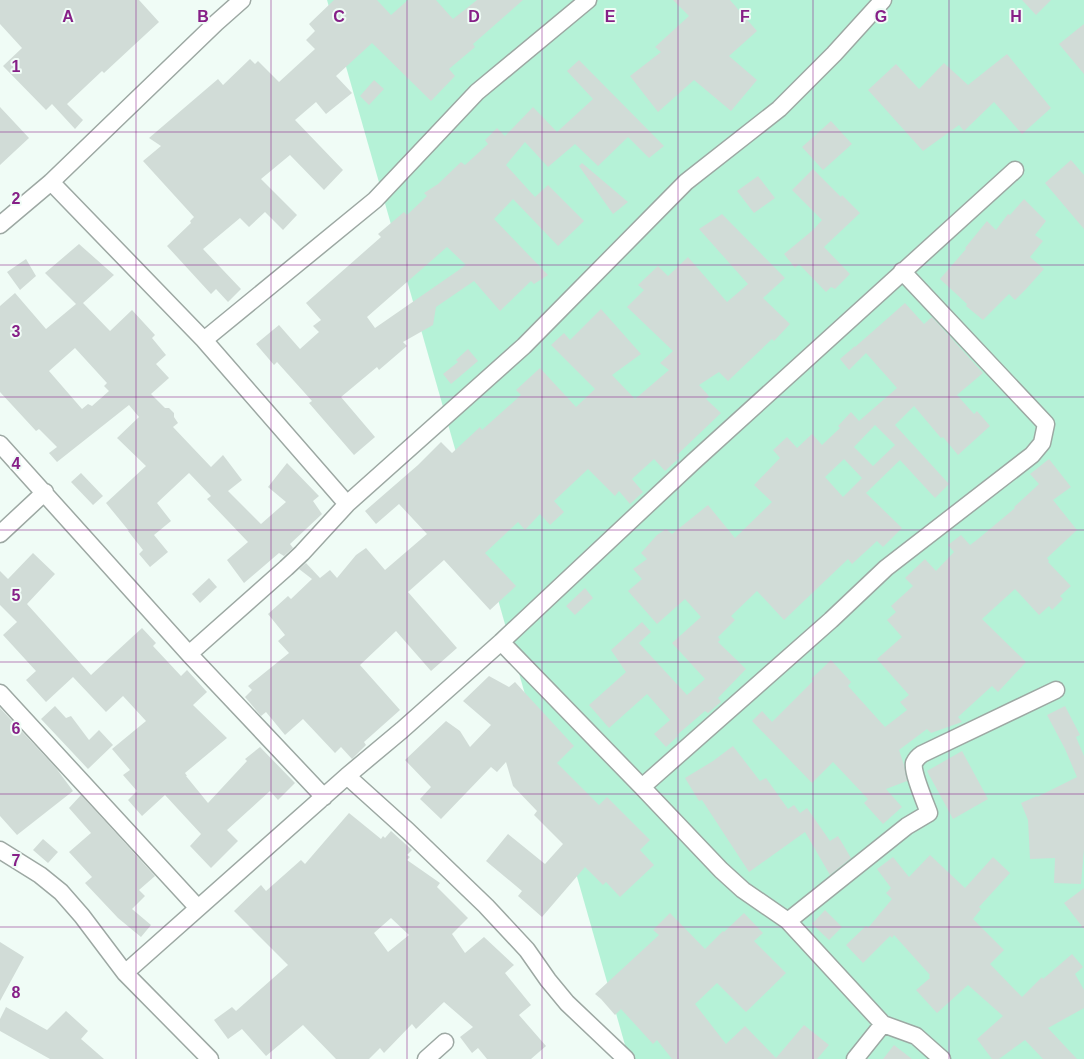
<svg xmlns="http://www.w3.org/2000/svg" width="1084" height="1059" font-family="Helvetica,sans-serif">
<rect width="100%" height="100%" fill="#f0fcf6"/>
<path fill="#b5f2d7" d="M327,0H1084V1059H629Z"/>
<path fill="#d1dcd7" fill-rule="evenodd" d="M0,0H139L159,22L104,73L102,71L67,104L83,120L75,129L52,104L46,110L3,66L22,48L0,24Z
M334,0H377L391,15L408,0H436L453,19L477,0H523L473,44L475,47L449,69L455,76L431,101L372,43L336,76L352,93L326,114L316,102L295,120L343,170L324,190L290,155L261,179L297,215L283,230L265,212L249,227L240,218L203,249L241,289L228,302L216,289L211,294L167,246L191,223L190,221L194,217L143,161L161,146L149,138L218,79L223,85L250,59L255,64L258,61L279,82L315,49L306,40L315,31L309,24Z
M673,0H730L757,31L729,56L757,80L731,111L694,80L658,112L630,76L661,52L655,47L689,16Z
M1022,0H1051L1036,15Z
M1084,24V74L1059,44Z
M1007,54L1051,108L1022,134L994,102L964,131L959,125L923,151L868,90L896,64L919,89L944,63L968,85Z
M579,60L664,146L649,158L628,137L598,166L575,144L548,167L525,142L506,165L535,197L548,185L584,221L558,246L513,199L494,219L548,275L534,284L531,281L500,311L474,281L436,307L433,325L403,342L407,346L379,370L377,367L341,397L375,437L354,455L309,403L312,401L277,362L274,365L256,344L279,325L300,349L319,332L313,326L321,320L306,303L381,237L378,234L404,212L407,215L427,196L424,193L438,184L461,162L465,165L488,144L485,140L497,128L505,136L533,107L557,132L593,99L567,71ZM447,247L466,265L375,328L367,317Z
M374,80L384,89L369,105L360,96Z
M0,107L29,138L0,165Z
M831,121L852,144L823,170L802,147Z
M1071,160L1084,175V229L1045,183Z
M582,163L628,202L613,214L579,166Z
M813,169L841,197L842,195L860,213L824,247L850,274L835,289L831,287L826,292L799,264L795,268L784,254L813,230L822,220L792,190Z
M758,176L775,198L754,213L737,191Z
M1024,199L1046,221L1035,235L1043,241L1030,257L1044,269L1026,289L1015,300L1009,294L983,320L966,306L967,304L940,279L966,249L965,248L987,221L996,230L1008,214L1010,215Z
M722,214L785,278L763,298L790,324L774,341L772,339L728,381L719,372L699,385L709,396L706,399L721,413L677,455L679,458L665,471L654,459L632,479L643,492L630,504L619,491L615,496L588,469L554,501L564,512L550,525L540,514L525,530L518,522L485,553L516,586L490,610L444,560L408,592L457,648L431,671L396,631L360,665L400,710L364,742L366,745L352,759L341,747L335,753L303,719L285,735L266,712L261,716L245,697L252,690L248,686L289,653L278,641L285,635L268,614L288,596L291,599L312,579L299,569L306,563L320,578L330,570L337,578L356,555L366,548L385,570L427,534L399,504L376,524L365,511L418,465L441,442L452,453L480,427L482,430L521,395L516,390L540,368L576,407L595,389L551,345L564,333L570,340L601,309L641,354L612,375L635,399L669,370L660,363L673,351L627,307L644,290L638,285L658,266L668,276L688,257L727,302L748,284L699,229Z
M79,244L114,275L83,303L110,331L132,310L155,335L152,338L166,355L156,364L169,378L151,394L165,408H169L174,413V417L178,423L173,427L211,467L223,455L242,480L228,491L261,524L286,502L268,487L287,463L319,496L313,501L322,514L290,544L293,548L284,556L279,553L244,583L227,560L248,542L207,499L211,496L189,473L157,503L171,521L154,535L168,552L150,567L139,554L143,550L128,531H129L106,503L146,466L117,438L139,417L129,405L57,462L49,453L57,447L39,429L36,431L0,392V306L15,293L46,329L76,304L45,273ZM75,348L107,383L104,386L109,391L92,406L88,404L82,409L49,371Z
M26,259L36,276L20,290L7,272Z
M905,303L924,324L932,317L983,373L957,395L974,414L977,411L990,426L958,455L943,437L941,438L914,406L895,425L949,484L935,498L900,460L866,493L902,528L883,547L877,541L852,564L848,559L784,620L757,591L731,616L735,620L718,637L720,640L718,642L746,669L718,698L721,702L708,713L705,711L677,735L678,736L666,747L654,734L670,720L647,694L609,728L589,705L626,672L611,650L642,622L651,632L639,643L687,695L705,679L672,643L701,617L685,599L657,624L628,591L642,579L633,569L647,559L641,553L657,535L666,529L672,534L708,505L735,538L772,502L754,485L780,458L773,450L787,437L797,448L812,434L822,445L840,428L838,426L851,412L859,421L897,388L866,353L849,370L840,359L855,346V347ZM875,425L895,445L873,466L854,447ZM844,459L862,478L843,497L825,477Z
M468,349L478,361L451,384L443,374L458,362L456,360Z
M1049,459L1071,487L1053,500L1077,530L1047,558L1049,561L1048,562L1071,586L1060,596L1063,599L1052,610L1049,606L1039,615L1015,589L982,619L1026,662L998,692L992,686L958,717L962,722L931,733L927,729L899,750L904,765L907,781L886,789L902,807L883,824L864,803L868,799L833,762L812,783L752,721L762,711L772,722L813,681L811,679L831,660L851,682L848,686L885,727L907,710L900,702L909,695L877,659L902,637L887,620L896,612L891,606L913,586L905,578L925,559L936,571L954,552L948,545L961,535L970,545L978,539L1015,508L1014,507L1039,484L1030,474Z
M81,473L103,496L93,505L71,482Z
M33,553L55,574L27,604L91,675L142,628L156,643L153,646L181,676L187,670L207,692L193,705L227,738L185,773L187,776H186L208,803L247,761L245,759L260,747L295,783L278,800L270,791L227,830L238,841L211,868L190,846L201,834L165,795L142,816L128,800L137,791L123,775L130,770L112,749L146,721L123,696L106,712L73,677L46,702L26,680L36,671L3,635L17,622L0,605V571L8,579Z
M209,578L217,587L200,603L192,594Z
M585,588L593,598L575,615L566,606Z
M489,676L509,687L515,682L574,746L557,763L599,805L607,797L650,840L640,850L654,865L620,897L606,882L603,885L585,867L542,917L518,896L522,891L486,861L508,834L545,864L563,844L534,815L537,811L513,786L506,762L497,772L491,767L441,819L420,799L431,787L405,760L446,721L460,731L470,747L491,725L463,701Z
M55,706L66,718L71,716L89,740L99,730L113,745L88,769L41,719Z
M1065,706L1080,735L1076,737L1084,756V849L1081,884L1054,883L1055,858L1030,859L1028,820L1021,803L1037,796V797L1077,777L1065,749L1047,715Z
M0,708L56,768L73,791L17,835L0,816Z
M733,746L760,781L766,778L788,809L794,805L800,813L807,808L830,841L838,836L851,858L830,875L805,832L749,872L702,800L699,801L685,778L713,761Z
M962,751L988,799L953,819L927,771Z
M81,795L155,876L139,890L145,896L132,909L151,925L141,937L118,918L85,883L92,877L69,852L91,833L69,808Z
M349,813L381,839L383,836L385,838L391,831L412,850L407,855L410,857L407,860L440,883L437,887L468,918L452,934L465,953L484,937L514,965L505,973L531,1005L519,1015L546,1046L531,1059H487L478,1048L472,1053L460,1037L473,1027L444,1002L416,1029L412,1024L384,1053L380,1048L369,1059H336L303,1025L266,1056L242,1029L228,1039L214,1020L232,1007L236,1011L288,965L234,911L261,885L266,891L301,860L305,864ZM391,918L409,935L388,952L374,933Z
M43,839L58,852L48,863L33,850Z
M930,855L965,888L993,857L1010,873L979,907L981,909L973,919L1004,950L990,964L1022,997L1042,977L1043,979L1072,954L1083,967L1075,974L1084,990V1008L1048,1028L1077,1059H1043L1025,1040L999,1059H992L977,1039L1003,1016L968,985L937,1013L916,990L930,978L929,976L930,975L894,935L892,938L890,936L863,963L846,945L866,926L868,928L892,899L886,893L891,888L877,869L893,857L909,877Z
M1084,888V929L1064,903Z
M825,910L842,927L829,940L812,924Z
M670,913L705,949L723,931L724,932L744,913L763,933L754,941L786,973L746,1012L717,983L695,1004L726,1044L745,1026L776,1058L804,1025L829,1045L817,1059H672L657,1040L653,1044L621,1009L615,1015L601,999L595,994L659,935L653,930Z
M0,942L24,957L0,1001Z
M6,1007L47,1030L66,1011L88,1031L81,1039L104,1059H50L0,1031V1019Z
M894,1045L912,1059H883Z"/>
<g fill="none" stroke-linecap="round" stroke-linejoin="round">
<defs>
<path id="minor" d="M51,182L204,340L347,504
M0,225L51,182L216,23L242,0
M204,340L375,200L477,92L588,0
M0,444L189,654L324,797
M0,534L45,492
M501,642L642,787L721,870L743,890L788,921L883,1024L916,1036L942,1059
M189,654L286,568L302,553L347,504L524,346L686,182L779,109L834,54L883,0
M0,693L198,908
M347,776L408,831L486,906L527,950L548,980L567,1003L626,1059
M642,787L831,620L886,568L1032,455L1042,443L1046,424L902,271
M0,850L40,875L61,892L82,916L125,973L210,1059
M788,921L907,826L929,813C925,802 912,772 914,763C916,759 919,756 922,754L1056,690
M125,973L347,776L402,730L501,642L692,463L1015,170
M426,1059L445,1042
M855,1059L883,1024"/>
</defs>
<use href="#minor" stroke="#9da8a3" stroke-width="19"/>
<use href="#minor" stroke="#fff" stroke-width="16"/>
</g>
<path fill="none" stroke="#861f87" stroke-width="1" stroke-opacity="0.55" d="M136,0V1059M271,0V1059M407,0V1059M542,0V1059M678,0V1059M813,0V1059M949,0V1059M0,132H1084M0,265H1084M0,397H1084M0,530H1084M0,662H1084M0,794H1084M0,927H1084"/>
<g font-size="16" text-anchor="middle" font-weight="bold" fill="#861f87" stroke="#f0fcf6" stroke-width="4" stroke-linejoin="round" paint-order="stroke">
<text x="68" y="22">A</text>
<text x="203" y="22">B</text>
<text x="339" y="22">C</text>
<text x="474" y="22">D</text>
<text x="610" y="22">E</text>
<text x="745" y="22">F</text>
<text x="881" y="22">G</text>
<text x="1016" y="22">H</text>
<text x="16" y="72">1</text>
<text x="16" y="204">2</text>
<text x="16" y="337">3</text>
<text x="16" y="469">4</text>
<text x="16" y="601">5</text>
<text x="16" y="734">6</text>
<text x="16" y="866">7</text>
<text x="16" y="998">8</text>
</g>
</svg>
